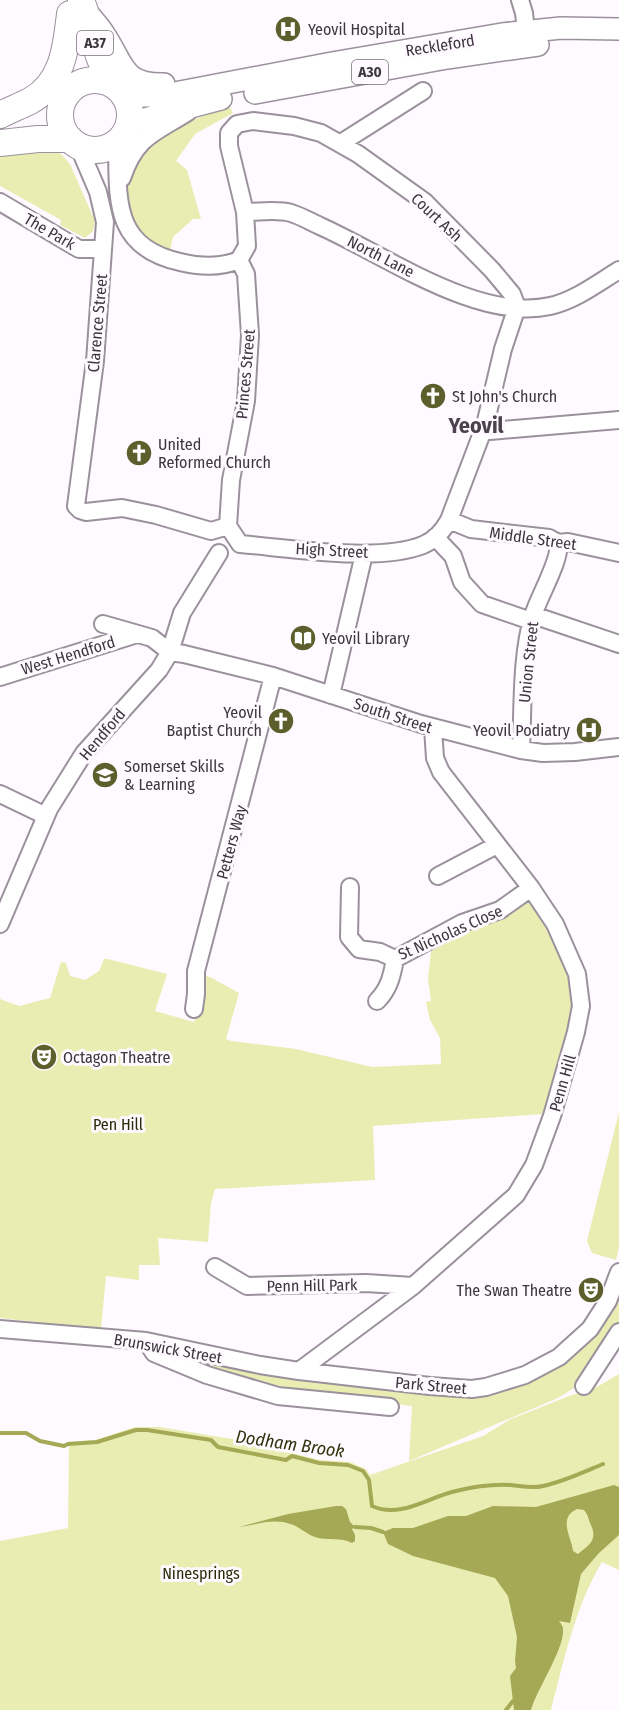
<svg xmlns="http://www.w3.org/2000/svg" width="619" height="1710" font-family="'Fira Sans Condensed',sans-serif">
<rect width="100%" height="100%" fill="#fefaff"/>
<path fill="#e9edb2" d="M230,107L233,113L195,134L176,161L187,170L201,219H193L173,237L169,255C161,249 141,238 135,231C131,224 130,211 127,204C110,144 188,121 230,107Z
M50,149L61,154L70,164L95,221L93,231L85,238L60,225L61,220L0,186V151Z
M529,899L535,901C545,921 564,953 569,973C581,1021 557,1069 543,1114L373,1126L375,1180L215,1189L211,1203L208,1242L158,1238L160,1265H139V1280L106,1276L101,1329L0,1318V999L19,1006L50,998L61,962L66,963L70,976L85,980L99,971L104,959H108L167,974L155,1011L194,1022L202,998V975L210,977L239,993L226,1039L231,1041L296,1049L372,1067L441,1064L440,1038L430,1020L426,1002L431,1001L428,979L432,942Z
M619,1112V1247L616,1260L592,1253L587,1241Z
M619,1292V1325L579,1385L558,1398L409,1461L412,1406L351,1399L242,1379L164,1351L323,1378L524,1383Z
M619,1374V1570L602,1562C575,1607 564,1660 551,1710H0V1541L68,1528L69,1442L95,1440L135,1427H160L244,1441L320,1460L350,1462L366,1469L370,1475L483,1436L511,1419L569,1396L595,1388Z"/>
<path fill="#a5a955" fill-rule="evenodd" d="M614,1485L619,1487V1535L599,1553L581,1574L570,1623L559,1621C561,1624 563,1626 563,1629C565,1648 537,1689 531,1710H514L510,1676L516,1668L515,1661L517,1637L508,1596L495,1578L413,1556L388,1544L383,1532L393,1528H413L448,1516H466L493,1506L536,1507ZM577,1509L584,1510C588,1515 588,1517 590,1523C598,1539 591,1544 578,1554L573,1551C572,1538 557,1518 577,1509Z
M336,1506H342L346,1509L350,1522L355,1527L352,1529L355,1535V1541L352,1543C342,1537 326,1541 315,1537C306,1534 299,1526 290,1524C273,1518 256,1525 239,1527L288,1514Z"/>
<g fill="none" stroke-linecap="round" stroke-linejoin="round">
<path stroke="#a5a955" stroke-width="4" d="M0,1433H26L40,1441L64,1446L68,1444L97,1442L136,1430H147L211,1440L218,1447L286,1460L292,1456L319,1463L348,1465L363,1471L369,1480L372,1506C401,1519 428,1497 456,1491C472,1487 494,1484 511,1485C522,1486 531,1489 543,1486C563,1482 584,1472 603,1464
M355,1527L371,1528L383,1532
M506,1710L513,1701"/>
<defs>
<path id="minor" d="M520,0L524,13L526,31
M117,141C118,199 112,247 180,262C200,267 220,268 239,260
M341,143L423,91
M78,145L98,192L105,222L95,361L76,506L80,510L86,512L122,508L156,515L211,531L228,526
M122,178C136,136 155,133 188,112
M0,202L79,249H102
M245,212C259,212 278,209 291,213C301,216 311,222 320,226C385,255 478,322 550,306C574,301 598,283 619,270
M239,260L247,246L245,212L229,146V133L237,124L253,121L294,126L321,133L358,154L425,202L492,270L512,294L517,307
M485,425L490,431L619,420
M449,520L471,529L549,538L558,543L568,542L619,553
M228,526L240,544C289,548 378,563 423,545C435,540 443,531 449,520L485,425L503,349L517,307
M228,526L231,480L246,401L250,335L246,274L239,260
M435,537L453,556L462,582L482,604L531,621
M533,615L619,644
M103,624L152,638L170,652
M170,652L184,654L273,676L421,724L521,750L543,753L575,752L619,747
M0,677L137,634
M331,695L364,554
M521,750C523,709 521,655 533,616C538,598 562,558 558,543
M0,794L46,816
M438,876L497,845
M350,887L349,937L359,949L380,952L395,959L462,923L500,910L531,888
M0,924L49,809L84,753L159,670L170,652L182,613L219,553
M377,1001C389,989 392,976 395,959
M194,1009L196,994V971L273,676
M215,1267L247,1286L366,1283L413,1286
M0,1329L146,1341L260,1365L299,1371L430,1386L472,1389L486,1387L525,1375L559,1357L590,1329L608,1301L619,1272
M148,1344L154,1353L207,1375L278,1396L390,1407
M299,1371L413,1286L516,1195L534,1165L552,1116L576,1032L581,1006L577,974L555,924L531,888L441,772L435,758L433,728
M584,1386L619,1332"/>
<path id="major" d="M89,15C94,21 100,27 104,34C124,63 121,85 164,84
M120,91L142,96H159L332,63L502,34L561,28L619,29
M255,93L447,58L538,45
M126,130L145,119L221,99"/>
<path id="highway" d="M81,0C92,28 96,59 113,85
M60 115a35 35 0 1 1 70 0a35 35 0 1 1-70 0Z
M0,115C10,110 20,106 30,101C63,83 66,48 70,14
M0,143L38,139H70"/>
</defs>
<use href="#minor" stroke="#9b919d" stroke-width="20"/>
<use href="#major" stroke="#9b919d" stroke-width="24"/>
<use href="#highway" stroke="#9b919d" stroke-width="28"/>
<use href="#minor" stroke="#fff" stroke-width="16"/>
<use href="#major" stroke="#fff" stroke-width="21"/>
<use href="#highway" stroke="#fff" stroke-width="26"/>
</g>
<defs>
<symbol id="hospital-disc" viewBox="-11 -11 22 22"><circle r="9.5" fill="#5c5f2c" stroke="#fefaff"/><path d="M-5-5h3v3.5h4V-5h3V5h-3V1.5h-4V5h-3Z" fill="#fff"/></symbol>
<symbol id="church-disc" viewBox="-11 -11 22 22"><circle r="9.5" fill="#5c5f2c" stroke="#fefaff"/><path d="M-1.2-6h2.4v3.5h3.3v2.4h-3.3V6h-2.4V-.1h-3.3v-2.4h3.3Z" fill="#fff"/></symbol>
<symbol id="library-disc" viewBox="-11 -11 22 22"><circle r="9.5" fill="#5c5f2c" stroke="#fefaff"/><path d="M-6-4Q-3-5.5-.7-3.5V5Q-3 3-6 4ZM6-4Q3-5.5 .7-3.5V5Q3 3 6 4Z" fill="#fff"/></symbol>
<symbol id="university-disc" viewBox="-11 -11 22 22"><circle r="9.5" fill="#5c5f2c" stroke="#fefaff"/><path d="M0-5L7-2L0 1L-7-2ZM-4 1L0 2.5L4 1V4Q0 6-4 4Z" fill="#fff"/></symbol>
<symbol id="theatre-disc" viewBox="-11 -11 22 22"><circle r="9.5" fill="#5c5f2c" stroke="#fefaff"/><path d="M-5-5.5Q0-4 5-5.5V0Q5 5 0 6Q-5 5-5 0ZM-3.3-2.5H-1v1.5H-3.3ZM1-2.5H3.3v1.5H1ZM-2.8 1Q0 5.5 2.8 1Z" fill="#fff"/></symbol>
</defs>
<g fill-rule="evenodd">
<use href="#hospital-disc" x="273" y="14" width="30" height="30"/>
<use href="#church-disc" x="418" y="381" width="30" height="30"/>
<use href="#church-disc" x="124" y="438" width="30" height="30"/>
<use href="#library-disc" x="288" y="623" width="30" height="30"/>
<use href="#church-disc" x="266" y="706" width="30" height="30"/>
<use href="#hospital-disc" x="574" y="715" width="30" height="30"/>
<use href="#university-disc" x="90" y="760" width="30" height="30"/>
<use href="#theatre-disc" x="29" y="1042" width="30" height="30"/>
<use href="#theatre-disc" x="576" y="1275" width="30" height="30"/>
</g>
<g text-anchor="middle" stroke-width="6" stroke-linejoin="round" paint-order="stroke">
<g fill="#fefaff" stroke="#767276" stroke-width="1.5">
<rect x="77" y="31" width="36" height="24" rx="4.5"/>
<rect x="352" y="60" width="36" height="24" rx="4.5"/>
</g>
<g font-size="15" font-weight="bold" fill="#3b373c">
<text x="95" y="48">A37</text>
<text x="370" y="77">A30</text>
</g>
<g font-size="16" fill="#3b373c" stroke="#fefaff" text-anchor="start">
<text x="308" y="35">Yeovil Hospital</text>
<text x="452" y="402">St John's Church</text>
<text x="158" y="450">United<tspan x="158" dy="18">Reformed Church</tspan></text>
<text x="322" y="644">Yeovil Library</text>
<text x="262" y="718" text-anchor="end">Yeovil<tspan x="262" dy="18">Baptist Church</tspan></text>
<text x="570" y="736" text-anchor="end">Yeovil Podiatry</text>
<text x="124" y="772">Somerset Skills<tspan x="124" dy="18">&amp; Learning</tspan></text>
<text x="63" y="1063">Octagon Theatre</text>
<text x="572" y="1296" text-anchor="end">The Swan Theatre</text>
</g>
<g font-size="16" fill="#3b373c" stroke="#fefaff">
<text transform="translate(440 45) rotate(-9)" y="6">Reckleford</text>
<text transform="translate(437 217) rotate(43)" y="6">Court Ash</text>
<text transform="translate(50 231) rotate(30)" y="6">The Park</text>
<text transform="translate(381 256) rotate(27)" y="6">North Lane</text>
<text transform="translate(97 323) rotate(-85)" y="6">Clarence Street</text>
<text transform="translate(245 374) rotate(-85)" y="6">Princes Street</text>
<text transform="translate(533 538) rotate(8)" y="6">Middle Street</text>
<text transform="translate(332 550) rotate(3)" y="6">High Street</text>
<text transform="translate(68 655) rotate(-17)" y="6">West Hendford</text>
<text transform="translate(528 662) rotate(-84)" y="6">Union Street</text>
<text transform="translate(393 715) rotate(18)" y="6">South Street</text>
<text transform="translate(102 734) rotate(-50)" y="6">Hendford</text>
<text transform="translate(231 842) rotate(-75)" y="6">Petters Way</text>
<text transform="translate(450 932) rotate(-24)" y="6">St Nicholas Close</text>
<text transform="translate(562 1083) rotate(-74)" y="6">Penn Hill</text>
<text transform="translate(312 1285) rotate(-1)" y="6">Penn Hill Park</text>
<text transform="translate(168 1348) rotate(10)" y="6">Brunswick Street</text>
<text transform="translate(431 1385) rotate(5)" y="6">Park Street</text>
</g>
<g font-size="16" fill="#2b2c07" stroke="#fefaff">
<text x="118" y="1130">Pen Hill</text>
<text x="201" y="1579">Ninesprings</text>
</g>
<g font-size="18" font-style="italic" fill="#31330e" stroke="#fefaff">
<text transform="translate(290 1444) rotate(8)" y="6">Dodham Brook</text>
</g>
<g font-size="22" font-weight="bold" fill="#4b424d" stroke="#fefaff">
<text x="476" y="433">Yeovil</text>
</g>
</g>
</svg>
